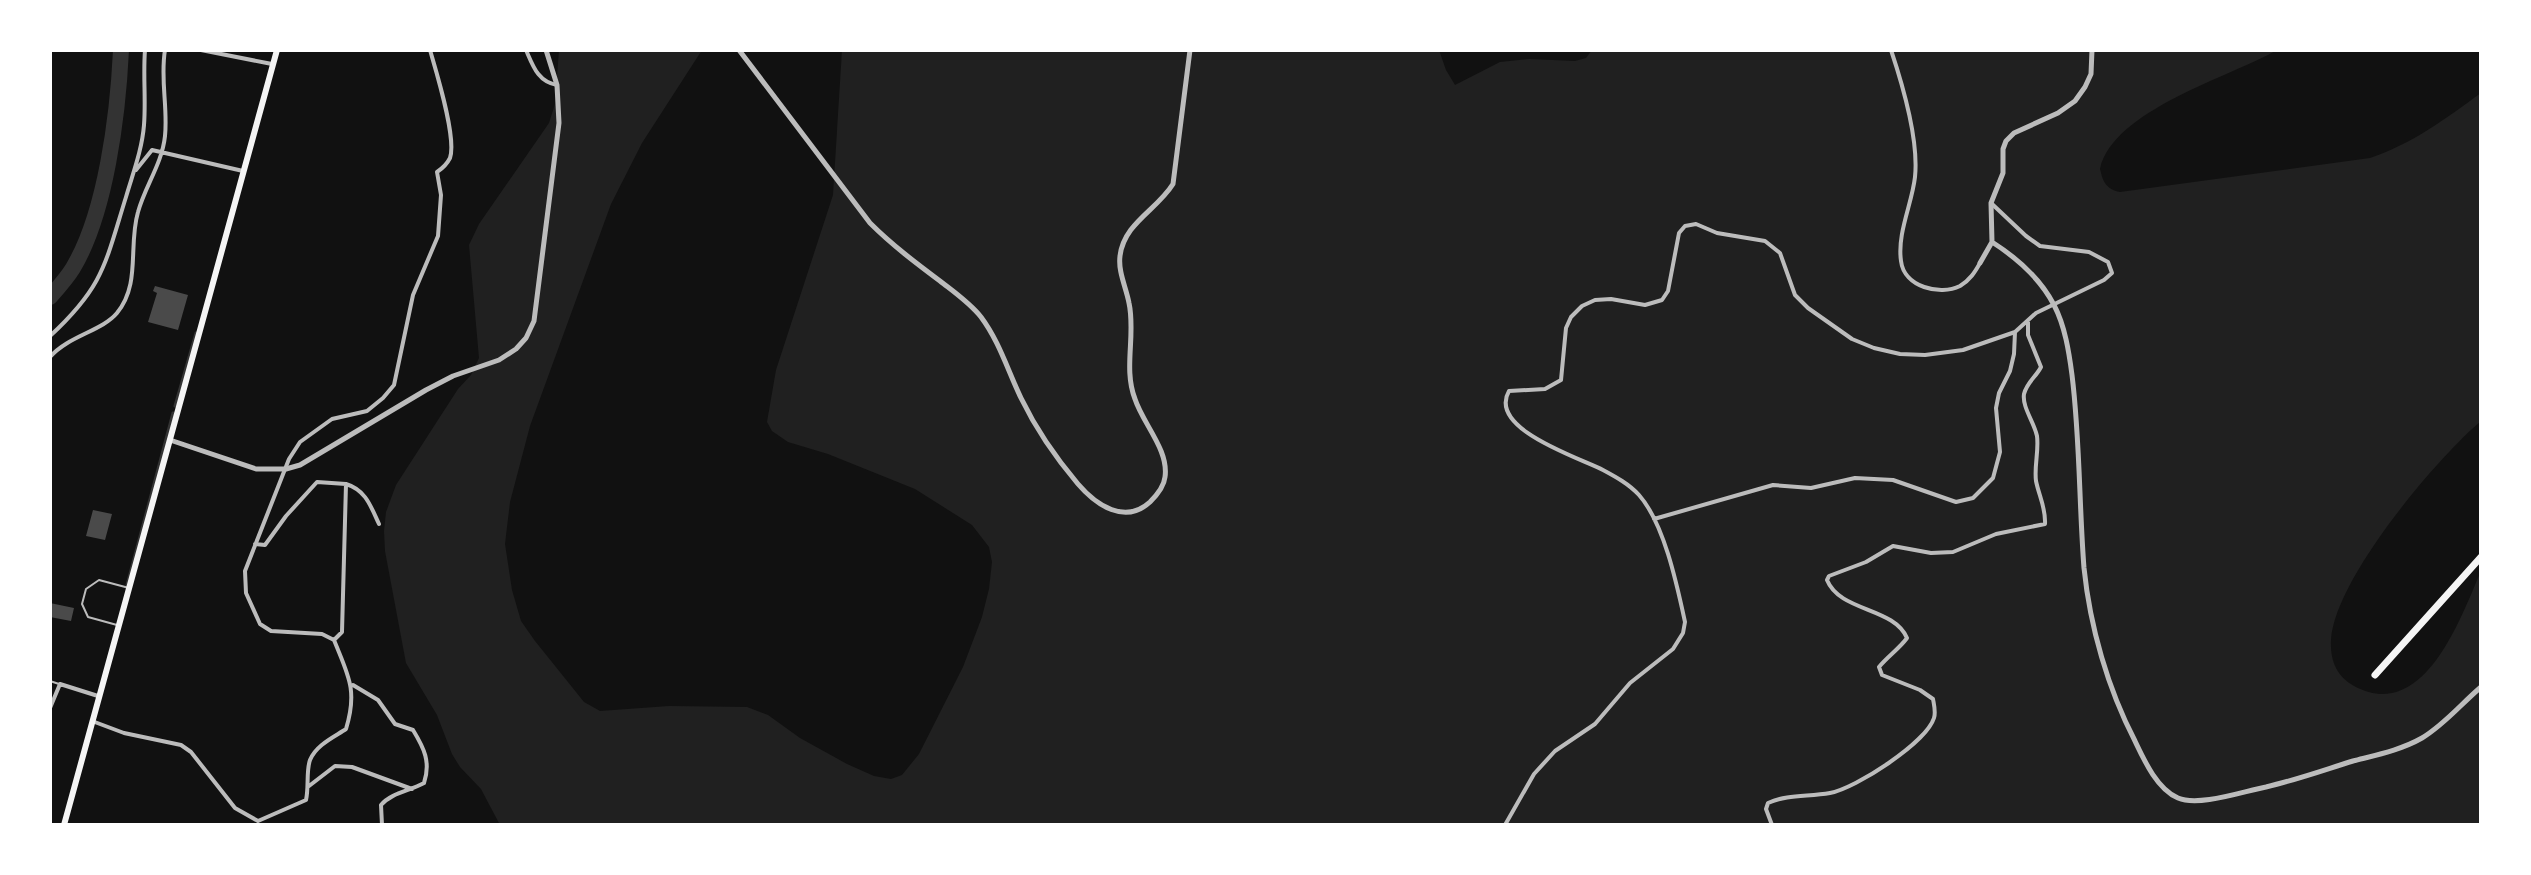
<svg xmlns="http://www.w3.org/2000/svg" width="2531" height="875" font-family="Rubik,sans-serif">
<rect width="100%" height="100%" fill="#111"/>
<path fill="#202020" d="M559,50H702L642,143L611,204L530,426L510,502L505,544L512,590L521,621L535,641L584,702L600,711L669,706L747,707L768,715L800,738L847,764L874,776L891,779L902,775L919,754L963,667L982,617L989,589L992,562L989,547L972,525L915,489L828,454L788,442L772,431L767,422L776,370L833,195L842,50H1439L1446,70L1455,85L1500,62L1529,59L1575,61L1586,58L1592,50H2277C2230,77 2113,110 2100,169C2103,182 2106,189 2120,192L2370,158C2412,144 2445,119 2481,93V421C2436,459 2334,580 2331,640C2330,660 2336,676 2354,686C2424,724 2461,617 2481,571V825H500L481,789L460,767L452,754L437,715L406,663L385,551L384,531L386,512L396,485L458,389L471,375L479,358L469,245L479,224L549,123L555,104Z"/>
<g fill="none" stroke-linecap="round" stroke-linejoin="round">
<path stroke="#333" stroke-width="3" d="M175,406L196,333
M127,585L173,413"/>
<path stroke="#333" stroke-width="16" d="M50,297C58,288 67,278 73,268C106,213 118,114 121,50"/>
</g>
<path fill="#4a4a4a" d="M155,286L188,295L178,330L148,322L157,293L153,291Z
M93,510L112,514L105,540L86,536Z
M50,603L74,608L71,621L50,617Z"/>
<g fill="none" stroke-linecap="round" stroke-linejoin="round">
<path stroke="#bcbcbc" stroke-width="2" d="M117,625L88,617L82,604L86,589L99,580L129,588
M50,681L59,684"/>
<path stroke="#bcbcbc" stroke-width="4" d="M201,50L272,64
M526,50C533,66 538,82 557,85
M1891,50C1903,86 1919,139 1915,177C1912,204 1897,233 1901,261C1904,287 1940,296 1960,286C1970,280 1975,272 1980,263
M136,170L152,150L243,171
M50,336C104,286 105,264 126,197C133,173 142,150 144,125C146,100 143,75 145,50
M50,357C68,336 102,331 117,313C141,284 128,246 138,212C145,186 162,164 165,136C168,107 160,79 165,50
M346,484C366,490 371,507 379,524
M1654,519L1773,485L1811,488L1855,478L1893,480L1956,502L1973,498L1993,478L2000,452L1996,408L1999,393L2010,371L2014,354L2015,332
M255,544L265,545L286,516L317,482L346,484L342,632L334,640
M353,685L378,700L395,724L413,730C424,748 431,762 424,783C410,791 391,793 381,805L382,825
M50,708L60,684L98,696
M92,721L124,733L181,745L191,752L235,808L258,821L306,800C309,787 306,771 310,760C316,745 334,737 346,729C358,690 348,675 334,640L322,634L271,631L260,624L246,593L245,571L289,459L300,442L332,419L367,411L383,398L394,385L413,295L438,236L441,195L437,172C443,168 447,164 450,158C457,138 436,71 430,50
M309,786L335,766L352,767L412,789
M1505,825L1534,774L1555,751L1595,724L1630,683L1673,649L1683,633L1685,622C1677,585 1664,523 1639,495C1629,484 1616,477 1603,470C1580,458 1487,429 1509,391L1545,389L1561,380L1566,328L1571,317L1582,306L1595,300L1611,299L1645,305L1662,300L1668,291L1679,233L1685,226L1696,224L1717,233L1765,241L1780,253L1795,295L1808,308L1852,339L1874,348L1900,354L1925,355L1963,350L2015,332L2036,313L2104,280L2112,273L2108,262L2089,252L2040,246L2026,236L1991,203
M1772,825L1766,809L1768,803C1788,794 1808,797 1830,793C1856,788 1926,743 1934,718C1936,712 1934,705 1933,699L1920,690L1882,675L1879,667C1888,656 1899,649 1907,638C1894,607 1840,612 1827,580L1829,576L1866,562L1893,546L1931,553L1953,552L1996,534L2045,524C2046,508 2039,496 2036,481C2034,466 2039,451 2037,436C2034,422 2022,407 2024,394C2027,382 2036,377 2041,367L2028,335V322"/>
<path stroke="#bcbcbc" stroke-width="5" d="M739,50L870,223C892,245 916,263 940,281C954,292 970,303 981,317C999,341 1008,371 1021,398C1036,429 1056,458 1078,484C1096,505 1125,525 1150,502C1157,495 1164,487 1165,477C1169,450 1143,424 1135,399C1123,368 1136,335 1129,303C1126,287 1118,272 1120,256C1124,223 1157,210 1173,184L1190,50
M1992,242C2017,258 2040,278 2054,305C2065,326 2069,352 2072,375C2080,439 2079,504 2084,568C2090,627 2108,689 2135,741C2144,760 2157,789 2178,798C2199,807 2244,791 2266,787C2296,780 2324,770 2353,761C2376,755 2401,750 2422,738C2444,725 2461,704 2481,687
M1980,263L1992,242L1991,203L2003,173V149L2006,141L2014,133L2058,113L2075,101L2085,87L2091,74L2092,50
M170,440L256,469H286L300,465L426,390L453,376L499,360L516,349L526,338L534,321L559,123L557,85L546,50"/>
<path stroke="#f5f5f5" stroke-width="6" d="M64,825L277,50"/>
<path stroke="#f5f5f5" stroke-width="7" d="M2375,675L2481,557"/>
</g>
<rect width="2531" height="875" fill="none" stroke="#ffffff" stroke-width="104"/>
</svg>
